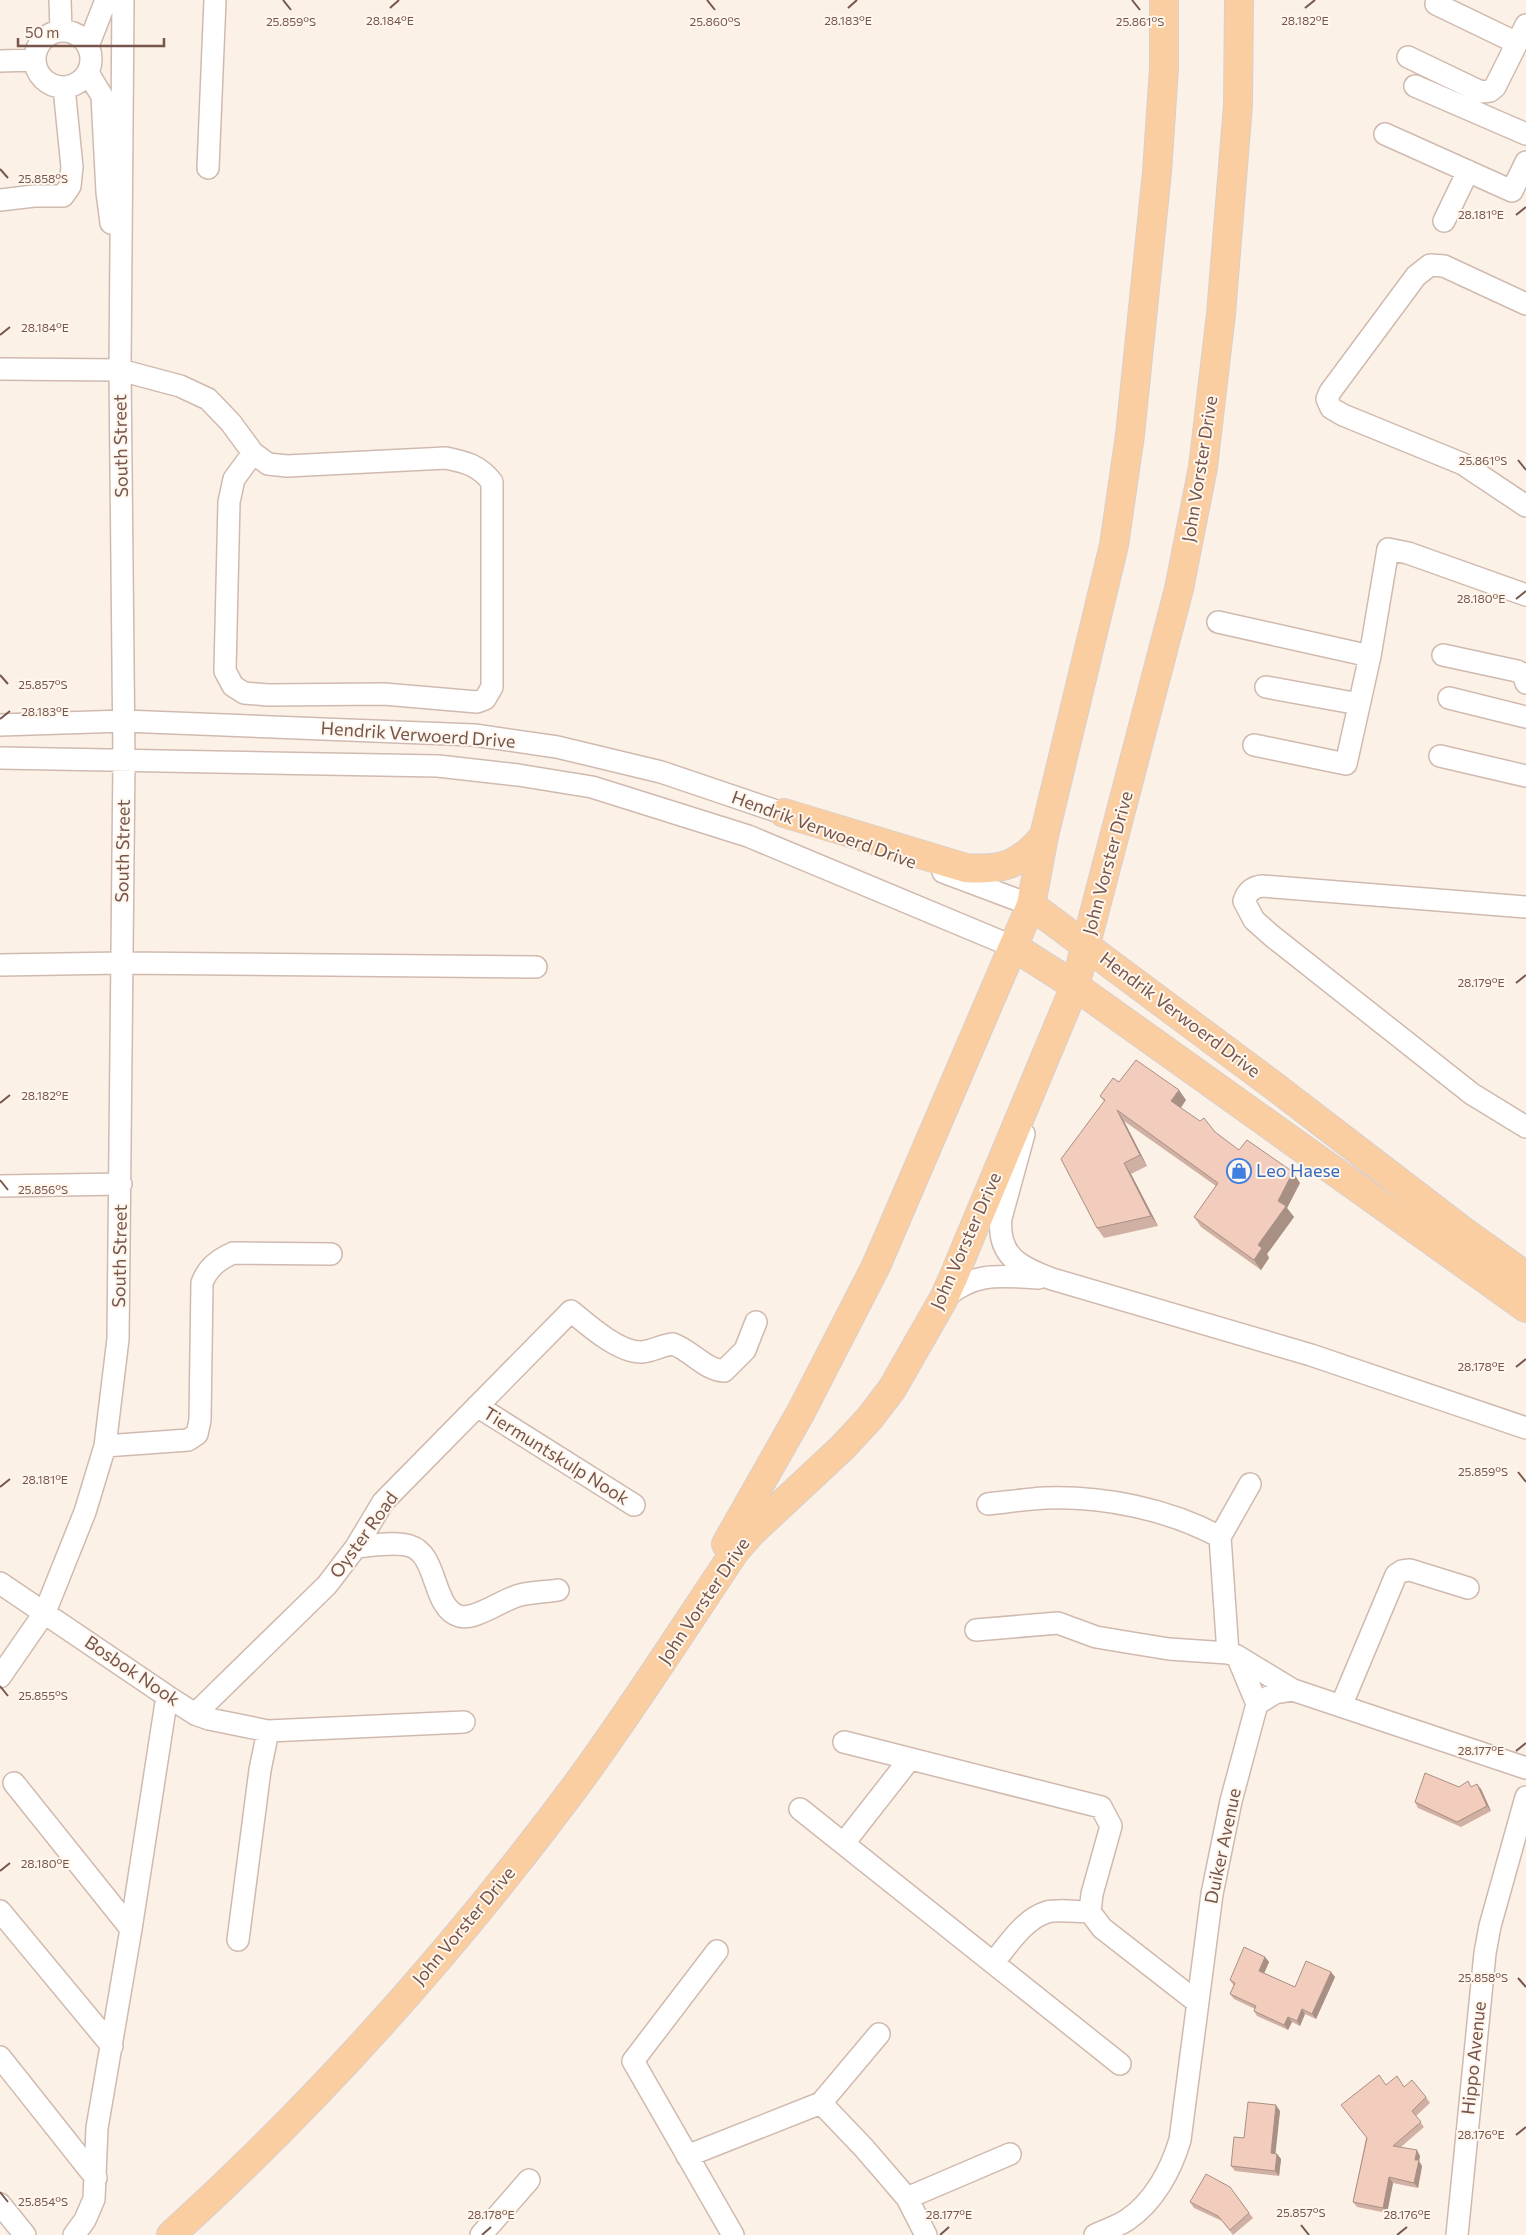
<svg xmlns="http://www.w3.org/2000/svg" width="1526" height="2235" font-family="Commissioner,sans-serif">
<rect width="100%" height="100%" fill="#fcf1e6"/>
<g fill="none" stroke-linecap="round" stroke-linejoin="round">
<defs>
<path id="minor" d="M60,0L61,31
M1436,4L1517,43
M35 59a28 28 0 1 1 56 0a28 28 0 1 1-56 0Z
M88,46L106,0
M1408,57L1481,92L1490,91L1495,87L1526,25
M0,61L35,60
M88,73L102,96L107,192L111,223
M1415,86L1526,134
M1385,134L1512,191L1526,162
M208,168L215,0
M0,200L34,196H63L70,186L72,167L64,88
M1444,221L1468,171
M1526,304L1444,266L1430,265L1416,276L1330,392L1327,399L1331,408L1343,415L1463,464L1526,506
M0,369L120,370L180,386L208,399L231,423L253,453L268,464L287,466L446,458C465,462 479,465 492,482V687L485,699L477,702L384,694L268,695L244,693L233,686L225,671L229,502L234,479L253,453
M1218,622L1370,656
M1443,655L1517,671L1523,674L1526,683
M1266,687L1359,704
M1449,698L1526,717
M0,725L124,721L474,735L557,747L661,772L797,818
M1254,745L1346,764L1370,656L1388,549L1408,553L1526,595
M1440,756L1526,776
M0,758L438,766L518,775L592,787L748,836L1014,947
M943,872L1031,905
M1526,907L1262,886C1253,887 1247,892 1244,901L1254,920L1272,936L1472,1094L1526,1127
M0,965L121,963L536,967
M1024,1134L1001,1218C997,1257 1021,1267 1052,1279L1311,1355L1526,1428
M0,1186L121,1184
M944,1298C976,1271 1000,1276 1039,1278
M477,1406L634,1505
M105,1446L188,1440L197,1434L200,1420L202,1283C208,1267 218,1260 233,1253L331,1254
M988,1504C1007,1502 1026,1499 1045,1498C1104,1496 1168,1509 1220,1537
M356,1547C372,1546 394,1541 410,1546C438,1554 432,1608 459,1616C475,1621 503,1599 520,1595C533,1592 546,1592 558,1590
M0,1583L167,1696L195,1714L209,1719L268,1731L464,1722
M976,1630L1058,1623L1096,1637L1132,1643L1169,1649L1228,1653L1237,1656L1293,1690
M1228,1653L1220,1537L1250,1484
M1237,1656L1257,1704
M0,1677L45,1612L85,1512L105,1446L118,1339L124,760L120,370L123,0
M1341,1706L1396,1575L1402,1571L1410,1570L1468,1588
M195,1714L327,1585L356,1547L383,1502L571,1311C588,1325 619,1353 642,1352C653,1351 662,1345 673,1344C692,1351 705,1370 724,1371L745,1350L756,1322
M844,1742L1101,1807L1111,1826L1092,1894L1090,1912L1102,1928L1197,2002
M14,1783L131,1929
M800,1809L1120,2064
M844,1843L909,1760
M0,1911L112,2046
M238,1940L260,1770L268,1731
M717,1951L633,2061L733,2235
M993,1963C1008,1945 1024,1919 1047,1912C1059,1909 1077,1912 1090,1912
M0,2057L96,2178
M821,2103L864,2148L907,2198L926,2235
M687,2156L821,2103L879,2034
M907,2198L1010,2154
M0,2204L25,2235
M74,2235L85,2220L94,2199L97,2128L131,1929L167,1696
M481,2235L529,2180
M1095,2235C1106,2230 1118,2226 1127,2220C1154,2202 1171,2170 1180,2140L1212,1894L1231,1801L1257,1704L1275,1693L1293,1690L1526,1768
M1457,2235L1485,1953L1490,1926L1526,1797"/>
<path id="major" d="M784,813L966,868C1003,871 1021,864 1044,836
M1031,905L1274,1086L1463,1231L1526,1276
M1014,947L1075,986L1526,1308
M726,1544L801,1412L876,1266L1031,905L1044,836L1114,545L1130,435L1157,172L1164,68V0
M171,2235C320,2100 455,1948 575,1787C632,1710 683,1629 736,1550L752,1532L843,1447L869,1419L892,1389L944,1298L953,1278L1075,986L1179,589L1203,467L1221,314L1238,105L1239,0"/>
</defs>
<use href="#minor" stroke="#d0baaf" stroke-width="24"/>
<use href="#major" stroke="#d9cfcd" stroke-width="30"/>
<use href="#minor" stroke="#fff" stroke-width="21"/>
<use href="#major" stroke="#facea0" stroke-width="28"/>
</g>
<path fill="#d0b0a3" d="M1119,1082L1186,1100L1181,1108L1239,1150L1300,1183L1287,1208L1294,1217L1267,1254L1269,1258L1261,1270L1201,1227L1194,1217L1216,1186L1124,1121L1147,1166L1131,1174L1158,1226L1104,1238L1097,1228L1104,1101L1100,1096Z
M1459,1787H1472L1481,1789L1491,1811L1461,1827L1418,1808L1415,1802Z
M1265,1957L1269,1962L1264,1973L1295,1987L1331,1972L1335,1977L1316,2019L1305,2014L1300,2026L1292,2022L1288,2030L1257,2016L1254,2011L1255,2009L1234,1999L1230,1994L1234,1986L1230,1980Z
M1386,2085L1404,2087L1426,2097L1430,2103L1416,2116L1424,2127L1401,2147L1420,2156L1419,2161L1422,2166L1418,2188L1393,2183L1387,2213L1357,2207L1353,2202L1366,2138Z
M1280,2111L1275,2153L1277,2154L1281,2159L1279,2176L1235,2171L1231,2166L1244,2138Z
M1230,2187L1253,2218L1233,2235L1222,2221L1194,2208L1190,2202Z"/>
<path fill="#a99085" d="M1179,1090L1186,1100L1178,1111L1171,1101Z
M1117,1110L1124,1121L1147,1166L1140,1155Z
M1124,1163L1131,1174L1158,1226L1151,1216Z
M1293,1172L1300,1183L1287,1208L1294,1217L1267,1254L1269,1258L1261,1270L1254,1260L1258,1245L1278,1201Z
M1477,1784L1481,1789L1491,1811L1487,1806Z
M1265,1957L1269,1962L1263,1976L1259,1971Z
M1331,1972L1335,1977L1316,2019L1312,2014Z
M1302,2009L1305,2014L1300,2026L1297,2021Z
M1288,2017L1292,2022L1288,2030L1284,2025Z
M1276,2105L1280,2111L1275,2158L1271,2153Z
M1417,2150L1420,2156L1419,2161L1422,2166L1418,2188L1414,2183L1415,2160Z
M1277,2154L1281,2159L1279,2176L1275,2171Z
M1389,2177L1393,2183L1387,2213L1383,2208Z"/>
<path fill="#f2cdbe" stroke="#a99085" d="M1136,1060L1179,1090L1171,1101L1200,1121L1204,1118L1215,1132L1239,1150L1247,1140L1293,1172L1278,1201L1286,1206L1258,1245L1262,1248L1254,1260L1194,1217L1218,1183L1117,1110L1140,1155L1124,1163L1151,1216L1097,1228L1061,1159L1105,1100L1100,1096L1113,1078L1119,1082Z
M1425,1773L1459,1787L1468,1781L1471,1787L1477,1784L1487,1806L1457,1822L1415,1802Z
M1244,1947L1265,1957L1259,1971L1295,1987L1306,1961L1331,1972L1312,2014L1302,2009L1297,2021L1288,2017L1284,2025L1254,2011L1256,2006L1230,1994L1235,1983L1230,1980Z
M1379,2075L1386,2085L1397,2076L1404,2087L1412,2080L1426,2097L1412,2111L1421,2122L1393,2146L1417,2150L1415,2160H1419L1414,2183L1389,2177L1383,2208L1353,2202L1367,2138L1341,2105Z
M1248,2102L1276,2105L1271,2153L1277,2154L1275,2171L1231,2166L1234,2137L1244,2138Z
M1206,2174L1230,2187L1249,2213L1230,2230L1218,2216L1190,2202Z"/>
<path fill="none" stroke="#76554b" stroke-width="2" d="M283,0L291,10M707,0L715,10M1132,0L1140,10M390,8L399,0M848,8L857,0M1305,8L1315,0M0,169L8,178M1516,215L1526,207M0,335L10,327M1518,460L1526,470M1516,599L1526,591M0,675L8,684M0,719L10,711M1516,983L1526,975M0,1103L10,1095M0,1180L8,1190M1516,1367L1526,1359M1518,1472L1526,1482M0,1487L10,1479M0,1686L8,1696M1516,1751L1526,1743M0,1871L10,1863M1518,1978L1526,1987M1516,2135L1526,2127M0,2192L8,2202M1301,2225L1309,2235M482,2235L491,2227M940,2235L949,2227M1397,2235L1407,2227"/>
<defs>
<symbol id="shop-ring" viewBox="-11 -11 22 22"><circle r="9.5" fill="#fff6ed" stroke="#3f7fe0" stroke-width="1.5"/><path d="M-5-2.5h2.3a2.7 3.5 0 0 1 5.4 0H5L5.5 6h-11ZM-1.5-2.5h3a1.5 2.3 0 0 0-3 0Z" fill="#3f7fe0"/></symbol>
</defs>
<g fill-rule="evenodd">
<use href="#shop-ring" x="1225" y="1157" width="28" height="28"/>
</g>
<g text-anchor="middle" stroke-width="4" stroke-linejoin="round" paint-order="stroke">
<g font-size="18" fill="#76554b" stroke="#fff6ed">
<text transform="translate(121 446) rotate(-91)" y="6">South Street</text>
<text transform="translate(1200 469) rotate(-81)" y="6">John Vorster Drive</text>
<text transform="translate(418 735) rotate(4)" y="6">Hendrik Verwoerd Drive</text>
<text transform="translate(824 830) rotate(20)" y="6">Hendrik Verwoerd Drive</text>
<text transform="translate(123 851) rotate(-89)" y="6">South Street</text>
<text transform="translate(1108 863) rotate(-75)" y="6">John Vorster Drive</text>
<text transform="translate(1180 1015) rotate(37)" y="6">Hendrik Verwoerd Drive</text>
<text transform="translate(966 1241) rotate(-66)" y="6">John Vorster Drive</text>
<text transform="translate(120 1256) rotate(-89)" y="6">South Street</text>
<text transform="translate(556 1456) rotate(32)" y="6">Tiermuntskulp Nook</text>
<text transform="translate(364 1535) rotate(-54)" y="6">Oyster Road</text>
<text transform="translate(704 1601) rotate(-56)" y="6">John Vorster Drive</text>
<text transform="translate(132 1671) rotate(34)" y="6">Bosbok Nook</text>
<text transform="translate(1223 1846) rotate(-78)" y="6">Duiker Avenue</text>
<text transform="translate(464 1926) rotate(-50)" y="6">John Vorster Drive</text>
<text transform="translate(1474 2058) rotate(-84)" y="6">Hippo Avenue</text>
</g>
<g font-size="18" fill="#366cbe" stroke="#fff6ed" text-anchor="start">
<text x="1256" y="1177">Leo Haese</text>
</g>
</g>
<g font-size="12" text-anchor="middle" fill="#76554b" stroke="#fff6ed" stroke-width="4" stroke-linejoin="round" paint-order="stroke">
<text x="390" y="25">28.184°E</text>
<text x="848" y="25">28.183°E</text>
<text x="1305" y="25">28.182°E</text>
<text x="291" y="26">25.859°S</text>
<text x="715" y="26">25.860°S</text>
<text x="1140" y="26">25.861°S</text>
<text x="43" y="183">25.858°S</text>
<text x="1481" y="219">28.181°E</text>
<text x="45" y="332">28.184°E</text>
<text x="1483" y="465">25.861°S</text>
<text x="1481" y="603">28.180°E</text>
<text x="43" y="689">25.857°S</text>
<text x="45" y="716">28.183°E</text>
<text x="1481" y="987">28.179°E</text>
<text x="45" y="1100">28.182°E</text>
<text x="43" y="1194">25.856°S</text>
<text x="1481" y="1371">28.178°E</text>
<text x="1483" y="1476">25.859°S</text>
<text x="45" y="1484">28.181°E</text>
<text x="43" y="1700">25.855°S</text>
<text x="1481" y="1755">28.177°E</text>
<text x="45" y="1868">28.180°E</text>
<text x="1483" y="1982">25.858°S</text>
<text x="1481" y="2139">28.176°E</text>
<text x="43" y="2206">25.854°S</text>
<text x="1301" y="2217">25.857°S</text>
<text x="491" y="2219">28.178°E</text>
<text x="949" y="2219">28.177°E</text>
<text x="1407" y="2219">28.176°E</text>
</g>
<path d="M18 38v8h146v-8" fill="none" stroke="#76554b" stroke-width="2.5"/>
<text x="25" y="38" font-size="15" fill="#76554b" stroke="#fff6ed" stroke-width="4" paint-order="stroke">50 m</text>
</svg>
